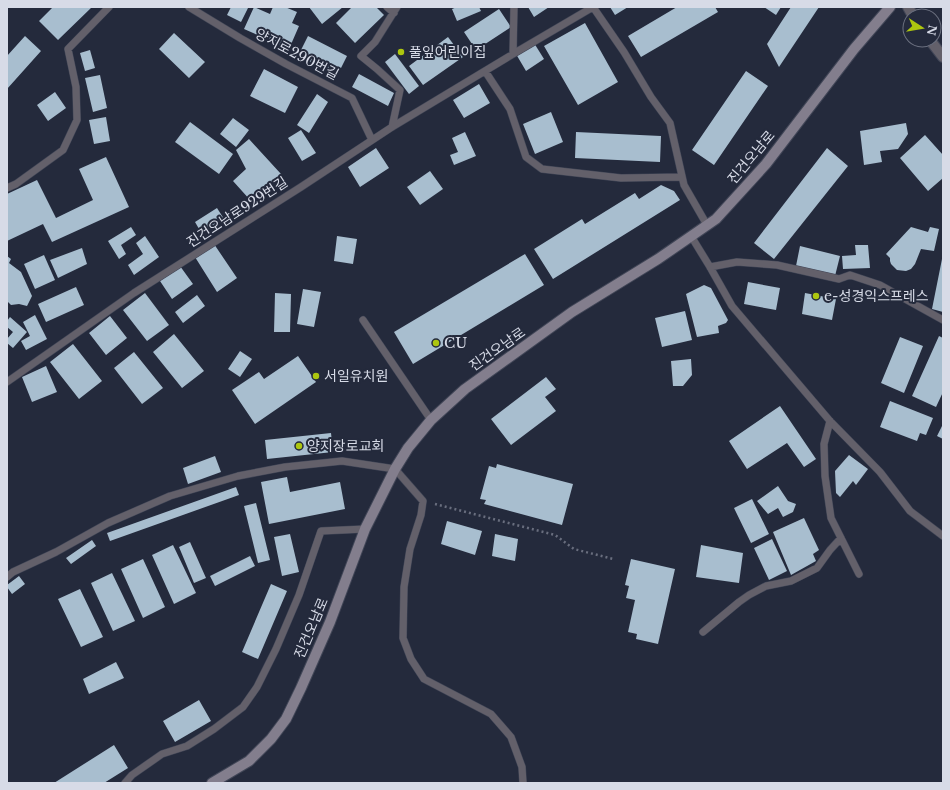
<svg xmlns="http://www.w3.org/2000/svg" width="950" height="790" font-family="'Libre Baskerville','Noto Sans KR',serif">
<rect width="100%" height="100%" fill="#242a3c"/>
<path fill="#a8becf" d="M53,7H92L58,40L39,21Z
M231,7H247L248,8L241,22L227,15Z
M254,7L270,14L273,7H285L297,12L292,23L299,26L289,49L244,29Z
M309,7H343L322,24Z
M352,7H376L384,15L355,43L336,23Z
M457,7H479L481,11L457,21L452,9Z
M528,7H549L534,17Z
M610,7H628L615,15Z
M677,7H715L718,12L641,57L628,36Z
M764,7H781L776,15Z
M791,7H819L779,67L767,44Z
M499,9L511,27L476,50L464,32Z
M585,23L618,82L578,105L544,46Z
M174,33L205,62L189,78L159,49Z
M25,36L41,51L7,89V56Z
M308,36L347,56L337,76L298,56Z
M448,37L463,57L423,85L409,66Z
M534,43L544,59L526,71L516,54Z
M90,50L95,68L85,71L80,53Z
M395,54L419,86L409,94L385,62Z
M264,69L298,87L285,113L250,96Z
M746,71L768,86L714,165L692,150Z
M359,74L394,93L388,106L352,87Z
M100,75L107,108L93,112L85,78Z
M479,84L490,103L464,118L453,100Z
M55,92L66,108L48,121L37,105Z
M317,94L328,102L309,133L297,125Z
M551,112L563,142L535,154L523,124Z
M106,117L110,141L94,144L89,120Z
M233,118L249,130L236,147L220,134Z
M190,122L233,154L219,174L175,142Z
M906,123L908,134L898,149L880,151L882,162L864,165L860,131Z
M301,130L316,153L302,161L288,138Z
M465,132L476,156L454,165L450,155L458,152L452,138Z
M576,132L661,136L660,162L575,158Z
M925,135L943,155V178L928,191L900,158Z
M249,139L281,174L251,201L233,181L246,169L236,150Z
M376,148L389,168L360,187L348,167Z
M827,148L848,166L774,259L754,243Z
M106,157L129,207L52,242L43,224L7,241V194L37,180L56,218L93,200L79,169Z
M430,171L443,189L420,205L407,187Z
M661,185L674,191L680,200L553,279L534,249L582,219L585,224L635,193L639,199Z
M217,208L224,219L202,234L195,222Z
M131,227L136,235L121,245L126,254L119,259L108,241Z
M911,227L928,232L930,227L939,229L934,251L921,249L915,264L911,269L906,271L897,270L891,264L890,261V258L886,254Z
M145,236L159,257L134,275L128,265L143,254L136,243Z
M337,236L357,239L353,264L334,261Z
M214,244L237,278L217,292L195,257Z
M855,245H868L870,268L843,269L842,256L856,255Z
M800,246L840,256L835,276L796,266Z
M82,248L87,264L58,278L50,260Z
M525,254L544,285L413,364L394,332Z
M44,255L55,280L35,289L24,264Z
M7,256L11,259L9,263L21,272L32,296L27,306L19,304L11,305L7,301Z
M942,259H943V312L932,309Z
M180,266L193,284L172,299L160,281Z
M748,282L780,288L776,310L744,304Z
M704,285L711,288L728,320L726,323L718,326L719,333L697,337L686,294Z
M76,287L84,305L46,322L38,304Z
M303,289L321,292L314,327L297,324Z
M145,293L169,325L147,341L123,310Z
M275,293L291,294L290,332H274Z
M805,293L836,299L832,320L802,314Z
M197,295L205,306L183,323L175,312Z
M685,311L692,340L662,347L655,318Z
M35,315L47,339L26,350L21,341L30,336L23,322Z
M110,316L127,338L106,355L89,333Z
M10,317L27,332L13,348L7,343V339L13,332L7,327V321Z
M174,334L204,371L182,388L153,352Z
M939,336L943,338V392L936,407L912,396Z
M900,337L923,346L904,393L881,383Z
M73,344L102,381L79,399L50,362Z
M240,351L252,359L240,377L228,369Z
M134,352L163,388L142,404L114,368Z
M298,356L316,382L255,424L232,390L259,372L264,379Z
M691,359L692,375L683,386H673L671,361Z
M46,366L57,392L32,402L22,377Z
M546,377L556,389L545,397L556,411L511,445L491,419Z
M890,401L933,418L926,435L920,433L917,441L880,427Z
M780,406L816,459L804,467L787,443L747,469L729,441Z
M942,426L943,427V439L937,436Z
M331,433L333,452L267,459L265,440Z
M849,455L868,469L856,485L853,481L840,497L836,493L835,471Z
M215,456L221,472L188,484L183,468Z
M497,464L573,484L562,525L484,504L486,500L480,499L489,466L496,468Z
M287,477L290,492L340,482L345,509L269,524L261,482Z
M778,486L788,501L796,504L793,512L783,517L778,508L768,514L757,501Z
M236,487L239,495L110,541L107,533Z
M752,499L769,534L751,543L734,508Z
M256,503L270,560L258,563L244,506Z
M804,518L819,550L813,554L816,561L791,575L773,532Z
M447,521L482,531L475,555L441,544Z
M290,534L299,572L282,576L274,537Z
M495,534L518,539L515,561L492,556Z
M772,539L787,571L769,580L754,548Z
M92,540L96,546L71,564L66,558Z
M190,542L206,578L194,583L179,547Z
M173,545L196,593L174,604L152,555Z
M701,545L743,553L739,583L696,577Z
M250,556L255,566L215,586L210,576Z
M143,559L165,607L143,618L121,569Z
M631,559L675,569L658,644L636,639L637,634L628,632L635,600L626,598L629,586L625,585Z
M112,573L135,621L113,631L91,583Z
M19,576L25,584L12,594L7,587V585Z
M271,584L287,591L258,659L242,652Z
M80,589L103,637L81,647L58,599Z
M116,662L124,678L89,694L83,679Z
M199,700L211,721L175,742L163,721Z
M114,745L128,768L104,783H54Z"/>
<g fill="none" stroke-linecap="round" stroke-linejoin="round">
<defs>
<path id="service" d="M189,7L240,38L286,64L352,98L372,140
M387,7L394,13
M593,7L624,52L651,97L670,123L684,185L707,225
M513,54L514,7
M485,71L510,109L526,157L542,169L621,178L682,177
M392,127L400,90L377,69L361,56L375,42L397,7
M7,188L16,184L63,150L77,120L76,87L68,49L109,7
M691,236L710,267L732,306L830,421L880,472L910,511L943,536
M710,267L737,262L777,265L839,279L850,275L880,285L943,320
M363,320L431,420
M7,382L134,293L301,187L392,127L513,54L593,7
M830,421L824,444L825,476L831,518L859,574
M7,577L13,572L56,552L108,523L170,496L238,476L285,467L342,461L395,469L423,501L421,515L410,549L404,587L403,638L411,659L424,679L491,714L511,737L522,767L523,783
M703,632L739,602L749,595L766,586L791,581L817,568L830,550L841,538
M125,783L132,775L162,754L187,746L214,729L243,707L257,687L276,649L299,595L321,531L365,529"/>
<path id="tertiary" d="M908,7L913,16
M930,40L943,57"/>
<path id="secondary" d="M212,783L249,761L271,739L286,719L301,688L330,622L365,529L395,469L408,448L431,420L465,389L572,312L658,259L716,219L766,164L854,49L890,7"/>
</defs>
<use href="#service" stroke="#414657" stroke-width="8"/>
<use href="#tertiary" stroke="#414657" stroke-width="12"/>
<use href="#secondary" stroke="#414657" stroke-width="12"/>
<path stroke="#696e7e" stroke-width="2.5" stroke-dasharray="2 3" stroke-linecap="butt" d="M435,504L555,535L574,549L613,559"/>
<use href="#service" stroke="#63606a" stroke-width="7"/>
<use href="#tertiary" stroke="#63606a" stroke-width="10"/>
<use href="#secondary" stroke="#837e8d" stroke-width="10"/>
</g>
<g fill="#adc60f" stroke="#242a3c" stroke-width="1.5">
<circle cx="401" cy="52" r="4"/>
<circle cx="816" cy="296" r="4"/>
<circle cx="436" cy="343" r="4"/>
<circle cx="316" cy="376" r="4"/>
<circle cx="299" cy="446" r="4"/>
</g>
<g text-anchor="middle" stroke-width="4" stroke-linejoin="round" paint-order="stroke">
<g font-size="14" fill="#d7dbe7" stroke="#242a3c" text-anchor="start">
<text x="409" y="57">풀잎어린이집</text>
<text x="824" y="301">e-성경익스프레스</text>
<text x="444" y="348">CU</text>
<text x="324" y="381">서일유치원</text>
<text x="307" y="451">양지장로교회</text>
</g>
<g font-size="14" fill="#d7dbe7" stroke="#242a3c">
<text transform="translate(297 54) rotate(28)" y="5">양지로290번길</text>
<text transform="translate(751 157) rotate(-50)" y="5">진건오남로</text>
<text transform="translate(237 212) rotate(-33)" y="5">진건오남로929번길</text>
<text transform="translate(497 349) rotate(-35)" y="5">진건오남로</text>
<text transform="translate(311 628) rotate(-67)" y="5">진건오남로</text>
</g>
</g>
<rect width="950" height="790" fill="none" stroke="#d7dbe7" stroke-width="16"/>
<g transform="translate(922 28) rotate(102)"><circle r="19" fill="#242a3c" stroke="#6c7180"/>
<path d="M0-3L7 15L0 10L-7 15Z" fill="#adc60f"/>
<text y="-6" font-size="11" font-weight="bold" text-anchor="middle" fill="#d7dbe7">N</text>
</g>
</svg>
